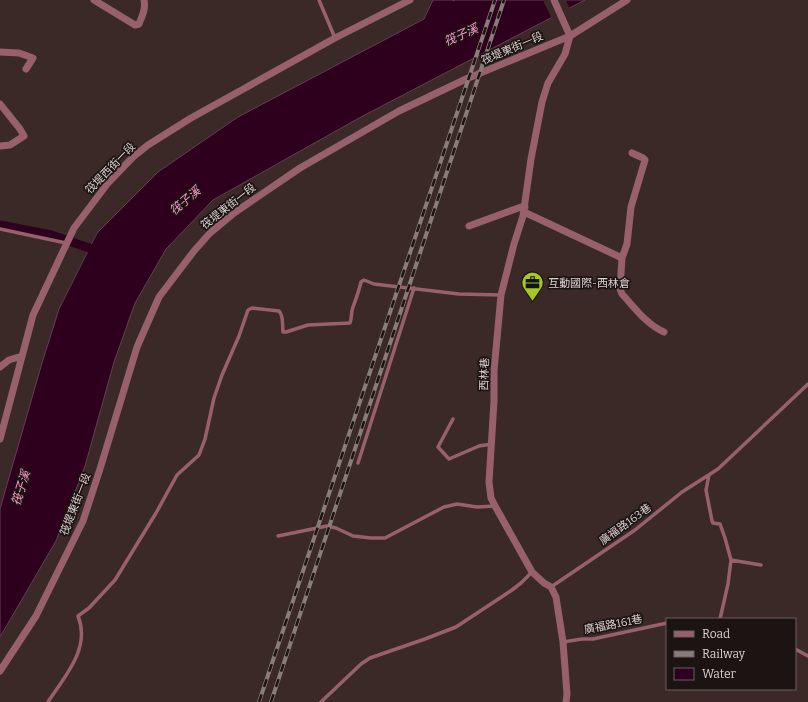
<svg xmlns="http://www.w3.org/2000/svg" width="808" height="702" font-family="Bitter,'Noto Sans TC',serif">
<rect width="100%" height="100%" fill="#3a2927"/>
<path fill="#2e001d" stroke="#623f53" d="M433,0H453V1L455,0H585L359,118L213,200L166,249L135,303L114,362L85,466L56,541L0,637V509L42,363L59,309L97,233L158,172L238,117L424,19Z"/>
<path fill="#3a2927" d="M543,0H566L570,10L552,19Z"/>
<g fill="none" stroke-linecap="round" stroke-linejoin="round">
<path stroke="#2e001d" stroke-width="9" d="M0,225L51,235L101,252"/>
<path stroke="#98606c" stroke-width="3.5" d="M319,0L335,38
M0,229L66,243
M453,419L438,447L449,459L479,446L492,444
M358,463L414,288
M709,475L706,490L712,521L713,523L720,524L725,538L731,560L761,565
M278,536L327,526L336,528L353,536L371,538H385L444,507L457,504L477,507L495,506
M551,587L635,530L682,492L718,469L808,384
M720,619L728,584L731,560
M563,642L582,639H593L667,623
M795,649L808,656
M48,702C65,676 91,648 78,616L89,608L115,580L156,513L177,475L199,455L205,439L214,398L222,375L239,336L248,310L252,308L279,311C284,316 282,325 283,332H286L308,325L350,323C352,317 351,312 353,307C356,299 359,291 361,282L364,280L374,284L459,294L501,295
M321,702L361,664L370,658L425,639L456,627L512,590L521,583L532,572"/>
<path stroke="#98606c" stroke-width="7" d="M94,0L135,25L139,24C142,16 146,9 144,0
M554,0L570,36
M0,52L19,53L33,58L26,69
M0,104L20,129L24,136L10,145L0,146
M632,153L643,158L645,160L631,207L627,244L622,258L620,289L622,294C634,307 647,325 664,332
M524,212L622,258
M469,226L521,207H525
M0,367L9,360L22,356
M0,439L33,315L74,228L108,183L133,157L148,145L191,118L335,38L410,0
M0,671L36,616L83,521L100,469L137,347L159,297L194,251L210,233L234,213L300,168L399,111L466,79L570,36L627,0
M566,702L567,694L563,642L556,597L551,587L544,583L532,572L495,506L491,498L489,482L494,401V371L501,295L514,244L523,216L531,159L542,102L548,83L565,54L570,36"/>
<defs>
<path id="rail" d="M259,702L495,0
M271,702L504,0"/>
</defs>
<use href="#rail" stroke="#8a7c7a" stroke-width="4"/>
<use href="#rail" stroke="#1c1413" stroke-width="2.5" stroke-dasharray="8" stroke-linecap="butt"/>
</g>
<defs>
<symbol id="office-pin" viewBox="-11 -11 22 30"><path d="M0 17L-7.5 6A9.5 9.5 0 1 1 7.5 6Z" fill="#a7c81f" stroke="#1c1413"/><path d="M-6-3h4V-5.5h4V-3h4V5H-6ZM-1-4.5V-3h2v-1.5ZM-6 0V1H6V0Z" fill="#111"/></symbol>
</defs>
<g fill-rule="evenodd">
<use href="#office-pin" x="520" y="270" width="25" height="34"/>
</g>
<g text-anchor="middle" stroke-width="3.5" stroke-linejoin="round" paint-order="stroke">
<g font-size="11" fill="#ddd1d0" stroke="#1c1413">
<text transform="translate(512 48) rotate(-23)" y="4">筏堤東街一段</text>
<text transform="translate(110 168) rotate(-46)" y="4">筏堤西街一段</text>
<text transform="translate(228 206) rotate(-38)" y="4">筏堤東街一段</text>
<text transform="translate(484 374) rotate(-88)" y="4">西林巷</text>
<text transform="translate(75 504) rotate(-69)" y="4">筏堤東街一段</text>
<text transform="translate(625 524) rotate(-36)" y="4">廣福路163巷</text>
<text transform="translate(613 624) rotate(-11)" y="4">廣福路161巷</text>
</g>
<g font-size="11" fill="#ddd1d0" stroke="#1c1413" text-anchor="start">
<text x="548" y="287">互動國際-西林倉</text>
</g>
<g font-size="12" font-style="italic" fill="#fe9ad1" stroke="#1c1413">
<text transform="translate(461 35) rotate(-24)" y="4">筏子溪</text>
<text transform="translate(185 201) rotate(-41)" y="4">筏子溪</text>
<text transform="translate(21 488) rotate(-73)" y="4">筏子溪</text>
</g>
</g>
<rect x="666" y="618" width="130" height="72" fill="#1c1413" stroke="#69605f"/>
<rect x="674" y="631" width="20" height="6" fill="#98606c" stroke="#69605f"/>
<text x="702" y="638" font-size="12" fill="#ddd1d0">Road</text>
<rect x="674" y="651" width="20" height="6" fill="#8a7c7a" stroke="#69605f"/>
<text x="702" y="658" font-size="12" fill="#ddd1d0">Railway</text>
<rect x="674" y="668" width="20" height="12" fill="#2e001d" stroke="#69605f"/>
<text x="702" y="678" font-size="12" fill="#ddd1d0">Water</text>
</svg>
